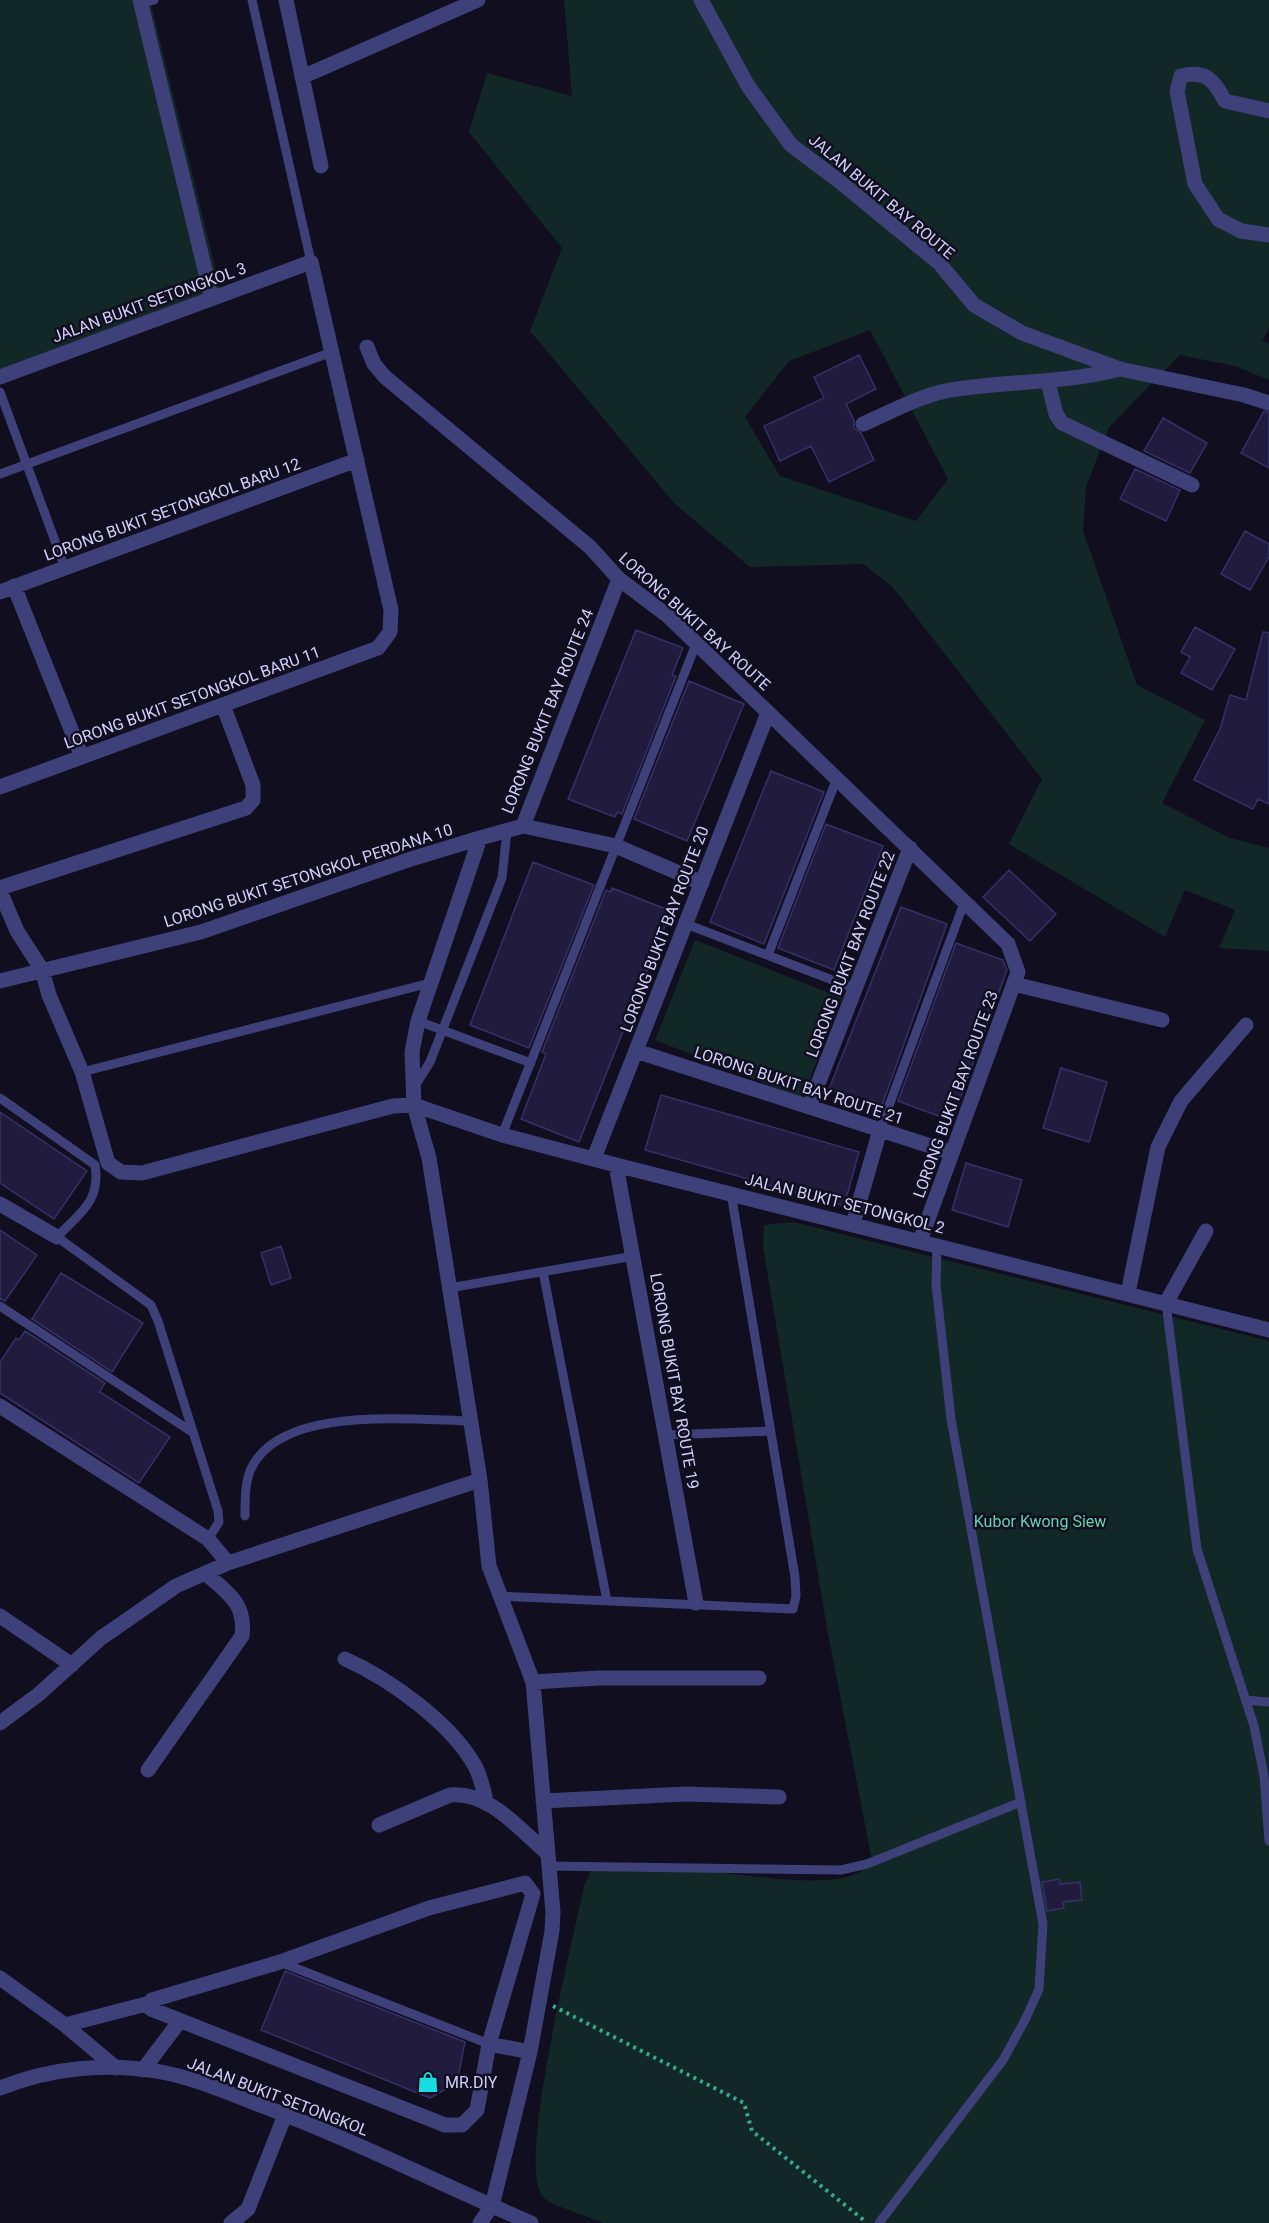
<svg xmlns="http://www.w3.org/2000/svg" width="1269" height="2223" font-family="Roboto,sans-serif">
<rect width="100%" height="100%" fill="#100e1f"/>
<path fill="#122826" fill-rule="evenodd" d="M0,0H150L223,300L0,382Z
M564,0H1269V328L1262,340L1269,344V380L1235,366L1180,355L1109,427L1086,487L1083,531L1137,685L1205,720L1162,803L1230,838L1269,848V951L1219,948L1235,910L1185,890L1165,937L1009,844L1042,779L892,586L863,564L750,567L675,504L530,331L562,248L469,132L487,73L572,96ZM870,330L948,479L916,521L780,476L745,417L789,361Z
M695,940L842,998L802,1098L655,1040Z
M793,1222L1269,1341V2223H603C590,2217 553,2206 544,2198C514,2172 575,1932 584,1886L591,1870C628,1870 665,1870 702,1871C737,1872 853,1897 872,1861L827,1628L763,1246L764,1225Z"/>
<path fill="#211c3e" stroke="#373068" stroke-width="1.5" d="M859,355L876,389L846,404L854,420V428L861,433L874,460L829,482L811,446L780,461L764,426L824,398L814,377Z
M1264,411L1269,412V468L1241,453Z
M1163,418L1207,443L1190,473L1144,451Z
M1135,469L1180,490L1166,521L1120,499Z
M1245,531L1269,544V557L1250,590L1221,574Z
M1195,627L1235,649L1212,690L1181,673L1190,657L1181,652Z
M636,630L683,648L672,675L676,676L622,814L617,812L615,817L568,799Z
M1263,632L1269,633V804L1258,799L1253,809L1194,780L1220,729L1230,695L1246,700Z
M689,681L744,704L687,841L634,819Z
M771,771L824,792L764,944L710,922Z
M826,824L883,846L834,970L778,948Z
M533,862L594,885L529,1048L470,1025Z
M1009,870L1056,914L1030,941L983,897Z
M612,888L671,911L579,1142L521,1119L546,1054L542,1052L606,890L611,892Z
M901,907L947,924L880,1111L829,1089Z
M956,943L1003,960L1007,970L952,1121L898,1101Z
M1061,1068L1107,1082L1089,1142L1043,1128Z
M661,1095L859,1152L844,1206L645,1150Z
M0,1112L87,1171L54,1219L0,1183Z
M966,1163L1022,1180L1008,1227L952,1210Z
M0,1230L37,1255L5,1301L0,1299Z
M281,1246L291,1278L271,1285L261,1253Z
M61,1273L143,1323L112,1372L32,1319Z
M25,1331L105,1383L100,1392L170,1437L139,1483L0,1393V1362L16,1338L19,1340Z
M1059,1879L1060,1884L1080,1882L1082,1900L1063,1902L1064,1908L1047,1911L1042,1882Z
M285,1971L465,2042L457,2083L430,2098L261,2030Z"/>
<g fill="none" stroke-linecap="round" stroke-linejoin="round">
<path stroke="#38a798" stroke-width="4" stroke-dasharray="3 4.5" stroke-linecap="butt" d="M553,2006L744,2103L752,2131L865,2221"/>
<path stroke="#3e4079" stroke-width="9" d="M252,0L311,262
M140,3L154,0
M0,392L65,568
M0,474L332,352
M686,924L856,989
M768,955L837,778
M418,1021L531,1063
M82,1072L430,983
M415,1086L430,1062L502,878L507,831
M0,1098L95,1165C101,1201 80,1213 57,1237L151,1305L158,1321L218,1511L219,1522L208,1539
M880,1130L964,903
M502,1135L696,644
M543,1272L607,1601
M449,1288L634,1256
M1166,1303L1197,1549L1254,1726L1264,1776L1269,1841
M0,1306L192,1432
M666,1435L770,1431
M245,1516C245,1501 245,1484 250,1471C278,1404 412,1420 471,1421
M499,1596L793,1609L796,1596L795,1577L731,1193
M1245,1700L1269,1702
M549,1866L841,1870L867,1864L1021,1802
M280,1962L489,2044
M879,2223L1003,2060L1026,2018L1039,1989L1043,1924L951,1419L936,1285L937,1245"/>
<path stroke="#3e4079" stroke-width="15" d="M140,0L212,299
M286,0L321,166
M302,77L478,0
M1269,111L1225,101C1214,80 1206,70 1181,76L1177,91L1195,184L1218,219L1241,231L1269,235
M367,347L374,364L385,377L590,547L619,579L668,616L1008,944L1018,972L920,1241
M0,377L311,262L391,610L390,632L378,648L0,787
M1048,382L1056,414L1062,423L1192,485
M863,424C893,411 924,393 957,389C1012,381 1066,383 1120,369
M14,586L82,757
M0,592L357,460
M523,826L616,846L702,883
M0,888L246,808L253,800V785L223,705
M0,891L17,931L42,970L49,995L82,1072L108,1163L121,1172L142,1173L393,1106L414,1105L502,1135L616,1165L1269,1330
M0,981L201,932L411,859L480,838
M1014,984L1162,1020
M636,1051L952,1153
M809,1107L910,848
M594,1158L768,713
M616,1165L696,1603
M0,1204L57,1237
M853,1224L880,1130
M1128,1293L1158,1147L1181,1101L1246,1025
M1166,1303L1206,1231
M0,1406L208,1539L228,1563
M0,1616L72,1665
M345,1659C390,1679 451,1723 475,1766C481,1777 483,1789 486,1801
M533,1682L599,1678H759
M0,1723L39,1694L101,1638L176,1586L228,1563L480,1480
M148,1770L242,1636C246,1603 228,1593 205,1573
M543,1801L686,1794L779,1797
M379,1825L450,1795C489,1791 519,1829 546,1852
M525,1883L533,1894L489,2044L477,2110L462,2125H445L151,2009L152,2000L280,1962L429,1908Z
M0,1978L65,2025L116,2068
M65,2025L150,2003
M489,2044L530,2052
M143,2070L179,2022
M231,2223L248,2209L285,2115
M480,2223L492,2206L530,2052L552,1931L553,1912L533,1682L489,1566L480,1480L429,1158L414,1105L412,1052L418,1021L480,838L523,826L619,579"/>
<path stroke="#3e4079" stroke-width="15" d="M701,0L748,86L791,145L839,181L939,263L974,305L1022,333L1120,369L1244,395L1269,403
M0,2088C50,2068 107,2062 161,2072C195,2078 228,2093 260,2105C353,2140 441,2184 531,2223"/>
</g>
<defs>
<symbol id="shop-bare" viewBox="-9 -9 18 18"><path d="M-5-2.5h2.3a2.7 3.5 0 0 1 5.4 0H5L5.5 6h-11ZM-1.5-2.5h3a1.5 2.3 0 0 0-3 0Z" fill="#15dde2" stroke="#100e1f" stroke-width="2.5" paint-order="stroke"/></symbol>
</defs>
<g fill-rule="evenodd">
<use href="#shop-bare" x="413" y="2067" width="30" height="30"/>
</g>
<g text-anchor="middle" stroke-width="5" stroke-linejoin="round" paint-order="stroke">
<g font-size="16" fill="#d2d0fb" stroke="#100e1f">
<text transform="translate(882 196) rotate(40)" y="6">JALAN BUKIT BAY ROUTE</text>
<text transform="translate(149 302) rotate(-20)" y="6">JALAN BUKIT SETONGKOL 3</text>
<text transform="translate(172 509) rotate(-20)" y="6">LORONG BUKIT SETONGKOL BARU 12</text>
<text transform="translate(695 621) rotate(42)" y="6">LORONG BUKIT BAY ROUTE</text>
<text transform="translate(192 697) rotate(-20)" y="6">LORONG BUKIT SETONGKOL BARU 11</text>
<text transform="translate(547 711) rotate(-68)" y="6">LORONG BUKIT BAY ROUTE 24</text>
<text transform="translate(308 875) rotate(-18)" y="6">LORONG BUKIT SETONGKOL PERDANA 10</text>
<text transform="translate(664 929) rotate(-69)" y="6">LORONG BUKIT BAY ROUTE 20</text>
<text transform="translate(850 954) rotate(-69)" y="6">LORONG BUKIT BAY ROUTE 22</text>
<text transform="translate(799 1085) rotate(18)" y="6">LORONG BUKIT BAY ROUTE 21</text>
<text transform="translate(955 1094) rotate(-70)" y="6">LORONG BUKIT BAY ROUTE 23</text>
<text transform="translate(845 1203) rotate(14)" y="6">JALAN BUKIT SETONGKOL 2</text>
<text transform="translate(675 1381) rotate(80)" y="6">LORONG BUKIT BAY ROUTE 19</text>
<text transform="translate(278 2096) rotate(21)" y="6">JALAN BUKIT SETONGKOL</text>
</g>
<g font-size="16" fill="#64d3af" stroke="#100e1f">
<text x="1040" y="1527">Kubor Kwong Siew</text>
</g>
<g font-size="16" fill="#d2d0fb" stroke="#100e1f" text-anchor="start">
<text x="445" y="2088">MR.DIY</text>
</g>
</g>
</svg>
